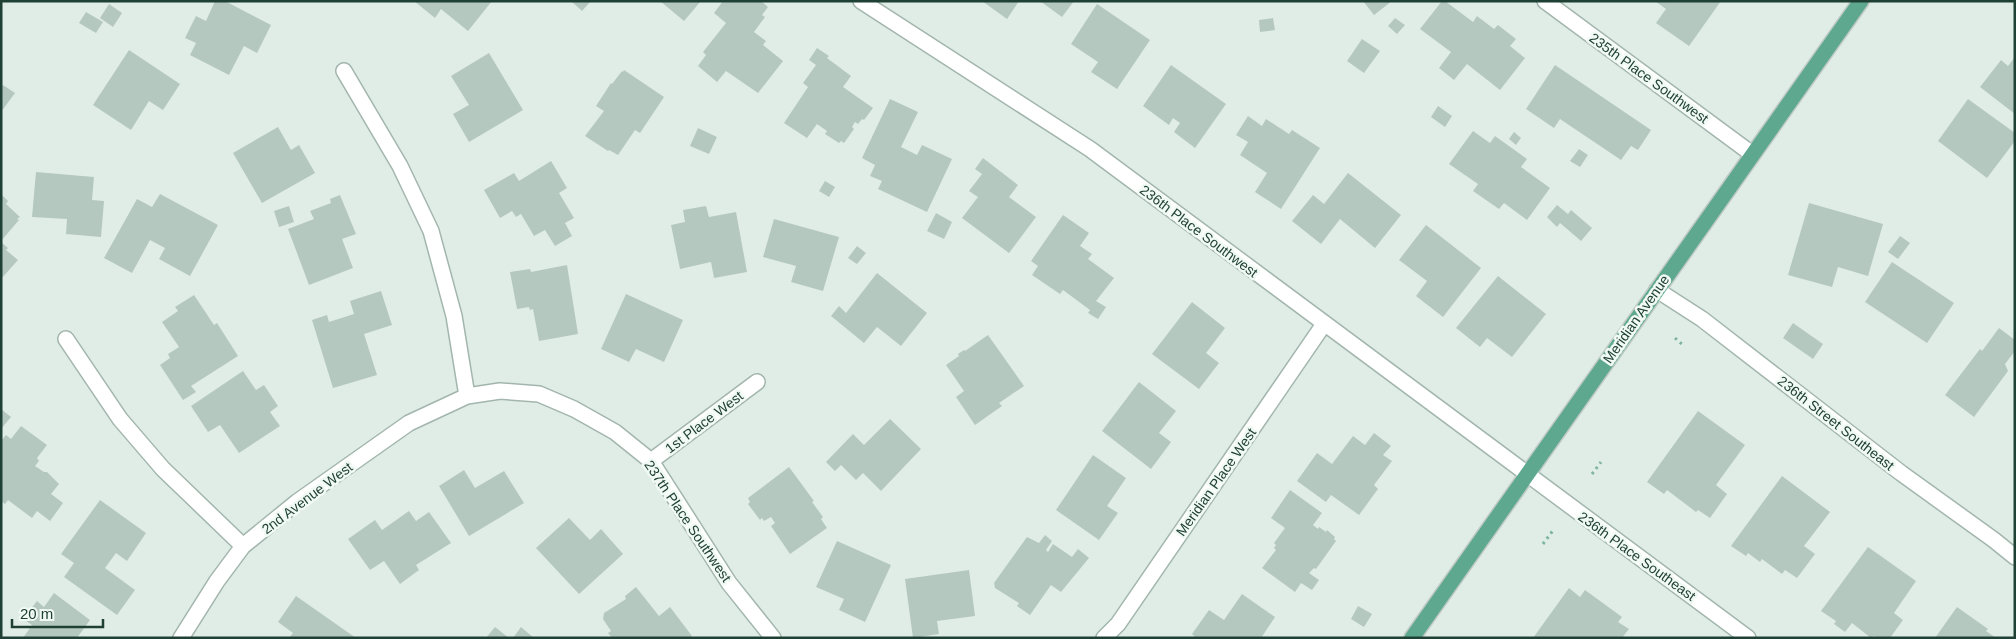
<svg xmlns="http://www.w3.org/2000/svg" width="2016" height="639" font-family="Arial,sans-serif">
<rect width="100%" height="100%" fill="#e0ede6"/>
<path fill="#b5c8bf" d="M215,1H225L271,25L257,53L244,46L229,75L190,55L196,43L185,38L196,16L206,21Z
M414,1H492L468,31L441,9L435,18Z
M571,1H591L582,11Z
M660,1H701L684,21Z
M723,1H761L768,7L762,15L765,17L754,32L766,41L763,45L783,61L758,93L726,71L717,82L698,66L706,55L703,52L726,23L714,13Z
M982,1H1019L1007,19Z
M1040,1H1074L1062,17Z
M1363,1H1392L1374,15Z
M1442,1H1445L1473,22L1477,16L1494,29L1498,25L1516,39L1510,46L1525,58L1500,90L1467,64L1454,80L1439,68L1451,52L1420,29Z
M1655,1H1721L1689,46L1656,23L1666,9Z
M109,4L122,13L113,27L100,18Z
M1097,4L1150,40L1117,89L1091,72L1098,62L1071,44Z
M86,12L103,22L96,33L79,23Z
M1273,18L1275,30L1260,32L1259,20Z
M1395,18L1405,25L1397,34L1388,26Z
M1362,39L1380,51L1364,73L1347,61Z
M817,48L829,56L827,58L851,76L843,87L873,108L864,120L862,119L858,124L855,122L852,127L854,129L844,143L841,141L839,143L825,134L827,131L817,124L807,138L784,123L808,87L803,83L816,65L809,60Z
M129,50L180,84L163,110L149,101L131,130L93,105Z
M489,53L523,110L469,142L453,114L469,105L451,76Z
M2015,57V114L1980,87L2001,60L2008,66Z
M1171,65L1226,104L1195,148L1174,132L1180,123L1173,118L1169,125L1143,106Z
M1555,65L1651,130L1638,150L1631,146L1621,160L1560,119L1554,128L1526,109Z
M624,70L664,97L640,133L635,130L618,155L609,150L608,151L585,136L604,111L596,106L611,83L612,84L622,71L623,72Z
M3,85L15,93L1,112V88Z
M890,99L918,112L901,147L917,155L922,145L952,159L927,212L878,189L882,181L870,176L875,165L862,158Z
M1968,99L2015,133V141L1987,178L1938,141Z
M1438,106L1452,116L1445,127L1431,117Z
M1248,116L1262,126L1266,119L1289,134L1292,130L1320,148L1281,209L1255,192L1267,173L1240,155L1248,142L1236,135Z
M278,127L291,150L299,145L315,173L262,203L233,153Z
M698,128L717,137L709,154L690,146Z
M1473,131L1490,143L1495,136L1527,159L1521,167L1550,188L1527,220L1504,203L1499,209L1473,191L1478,184L1449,164Z
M1514,132L1521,138L1516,145L1509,139Z
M1579,149L1588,155L1580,167L1570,161Z
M983,158L1018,185L1009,197L1036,217L1009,253L962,218L978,197L969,191L982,174L975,169Z
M551,161L567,188L559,193L574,218L565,223L572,236L555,246L545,230L534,236L521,214L516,217L512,211L500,218L484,190L514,173L519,181Z
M36,172L94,177L92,200L104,201L101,237L66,234L67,219L32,217Z
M1348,173L1401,215L1375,248L1340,219L1321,244L1292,221L1313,195L1324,204Z
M825,181L835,187L829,197L819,191Z
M1,194L8,201L6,204L20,217L17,219L19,220L1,241Z
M160,194L218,225L190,276L159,259L165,248L150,240L132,273L104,258L137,199L152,207Z
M340,195L356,234L342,239L353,268L309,285L288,229L314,219L310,211L331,203L330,199Z
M1809,203L1883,224L1868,276L1838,267L1832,287L1788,275Z
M1557,205L1568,214L1571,210L1592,228L1581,241L1560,223L1557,227L1547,217Z
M289,206L294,222L279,227L274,211Z
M706,206L709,217L736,212L747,272L714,278L711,262L680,269L671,225L685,222L683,210Z
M936,213L952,222L944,239L927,231Z
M1063,215L1089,233L1080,246L1092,254L1088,259L1114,278L1096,301L1106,307L1098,319L1088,313L1090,310L1063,290L1060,294L1032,275L1038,266L1031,261Z
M774,219L839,237L823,291L791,282L796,266L763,257Z
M1426,225L1481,268L1443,317L1416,296L1427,281L1399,260Z
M1900,236L1910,243L1898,259L1888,252Z
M1,242L8,248L6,250L18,260L1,279Z
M857,246L866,253L857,264L848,258Z
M1892,262L1954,303L1927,343L1865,302Z
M567,265L578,334L539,341L533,309L530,310L529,307L517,309L510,272L530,269L531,272Z
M877,273L927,313L901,346L877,327L864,343L831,316L839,306L846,313Z
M1498,276L1546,314L1512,357L1487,338L1480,347L1456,328Z
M381,291L392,325L364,334L377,375L333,388L312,320L327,315L329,322L354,314L350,301Z
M626,294L683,320L664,362L636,349L629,362L601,349Z
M194,295L214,325L217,323L238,356L191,386L196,392L183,400L160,365L170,358L168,354L179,347L162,322L178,311L175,307Z
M1192,302L1225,328L1206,353L1219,363L1199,389L1152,354Z
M1793,323L1823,344L1813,359L1783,338Z
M1999,328L2015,340V351L2005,364L2008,371L1974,417L1945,395L1980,349L1982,351Z
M988,335L1024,386L999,403L1002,406L975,425L956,397L964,391L946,365L959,356L958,354L964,350L965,351Z
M243,371L256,390L264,385L278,406L270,412L280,426L239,453L220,425L208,432L191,406Z
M1139,382L1176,411L1159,433L1171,442L1151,469L1102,431Z
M1,409L11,417L1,429Z
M1698,411L1745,445L1716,485L1727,494L1710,518L1698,510L1696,512L1667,490L1664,494L1647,482Z
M890,419L921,449L881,491L863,473L856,480L841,465L835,471L826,462L853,434L864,445Z
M21,426L47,445L37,458L39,461L35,466L44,472H47L59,484L51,494L63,503L50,521L37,511L32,518L8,500L5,504L1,501V441L6,435L11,439Z
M1374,433L1391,446L1383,455L1392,461L1374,485L1378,489L1359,515L1331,495L1326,502L1297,481L1317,453L1332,464L1353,436L1365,445Z
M1093,455L1126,478L1107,506L1118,513L1099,540L1056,510Z
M789,467L814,501L812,502L823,517L821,519L827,528L790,554L771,526L775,523L771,517L764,521L762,518L760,520L748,504L750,502L748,498Z
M464,470L475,488L504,471L524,503L469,536L439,486Z
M1782,476L1830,512L1804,546L1815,554L1797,578L1785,570L1782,574L1762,559L1760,562L1748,553L1746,556L1731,546Z
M1290,490L1322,513L1313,525L1318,529L1319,527L1326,532L1327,530L1335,537L1334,539L1336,541L1316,569L1314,568L1309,573L1319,580L1312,590L1301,583L1295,592L1262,568L1276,550L1274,548L1276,545L1274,543L1285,528L1271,518Z
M100,500L146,533L127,561L116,553L105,568L135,590L117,615L64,577L74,563L61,554Z
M409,511L416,521L429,512L451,543L416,565L419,570L400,584L384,561L370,570L348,539L375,520L382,530Z
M569,518L590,540L601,529L623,554L579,594L536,548Z
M1045,535L1052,541L1046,550L1048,552L1053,544L1072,557L1078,549L1089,558L1061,592L1051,585L1030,615L1017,606L1019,603L995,588L994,583L1027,537L1039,543Z
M837,541L891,565L865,622L839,610L844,599L816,587Z
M1868,547L1916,581L1894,613L1903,620L1890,638H1877L1874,636L1871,638L1852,623L1845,632L1834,624L1836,621L1821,611Z
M969,570L975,616L937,621L939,634L913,638L905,579Z
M636,587L659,616L670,607L692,636L689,638H612L608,633L611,631L603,619L604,613L626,599L625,596Z
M1569,588L1580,597L1585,590L1622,617L1618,622L1629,629L1622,638H1533Z
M54,593L90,620L77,638H23L32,625L23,619L37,601L44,607Z
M1242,594L1275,617L1261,638H1196L1192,634L1209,610L1224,620Z
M296,596L356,638H289L293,633L278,622Z
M1358,606L1372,614L1364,627L1351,619Z
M1957,607L1988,629L1986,631L1996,638H1935Z
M495,627L509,638H486Z
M521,627L534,638H513Z"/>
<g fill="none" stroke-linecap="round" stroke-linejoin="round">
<defs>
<path id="minor" d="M861,1L1090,149L1748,638
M1545,1L1752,154
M344,71L400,166L431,231L454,316L467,396
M1657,290L1702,319L1901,473L1994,540L2015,557
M66,339L120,419L163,469L243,546
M651,461L757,382
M181,638L217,581L243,546L297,502L409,423L467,396L500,391L539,394L574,409L615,432L651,461L729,583L773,638
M1104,638L1118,624L1324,324"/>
<path id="major" d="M1412,638L1861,1"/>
</defs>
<use href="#minor" stroke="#a2b6ad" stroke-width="18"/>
<use href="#major" stroke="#c0cac6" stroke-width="18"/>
<path stroke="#7db59f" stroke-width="3" stroke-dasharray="2.5 4" stroke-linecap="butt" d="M1675,338L1684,346
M1592,474L1601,462
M1543,544L1554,529"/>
<use href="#minor" stroke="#fff" stroke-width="15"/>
<use href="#major" stroke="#5fa890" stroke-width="15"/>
</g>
<g text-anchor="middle" stroke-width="5" stroke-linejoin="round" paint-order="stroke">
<g font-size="14" fill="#1f4034" stroke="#f1f9f5">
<text transform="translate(1649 78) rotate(36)" y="5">235th Place Southwest</text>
<text transform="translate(1199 231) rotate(37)" y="5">236th Place Southwest</text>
<text transform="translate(1636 319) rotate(-55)" y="5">Meridian Avenue</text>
<text transform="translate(704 422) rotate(-37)" y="5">1st Place West</text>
<text transform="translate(1836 423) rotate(38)" y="5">236th Street Southeast</text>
<text transform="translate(1216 482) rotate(-55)" y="5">Meridian Place West</text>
<text transform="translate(307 498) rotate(-37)" y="5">2nd Avenue West</text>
<text transform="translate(688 521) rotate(56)" y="5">237th Place Southwest</text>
<text transform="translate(1637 556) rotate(36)" y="5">236th Place Southeast</text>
</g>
</g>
<rect width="2016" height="639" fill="none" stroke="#1f4034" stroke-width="5"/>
<path d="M12 619v8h91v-8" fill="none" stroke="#1f4034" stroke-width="2.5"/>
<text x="20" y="619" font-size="15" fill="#1f4034" stroke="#f1f9f5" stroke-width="4" paint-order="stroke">20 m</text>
</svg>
